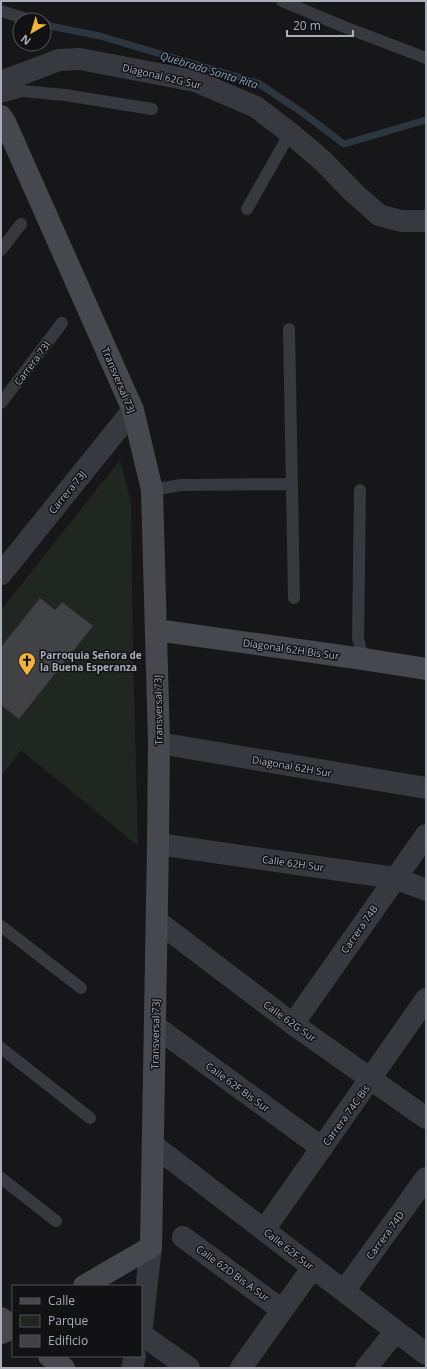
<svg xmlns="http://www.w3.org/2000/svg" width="427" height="1369" font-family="'Open Sans',sans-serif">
<rect width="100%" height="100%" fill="#171719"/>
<path fill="#1f2720" d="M120,460L131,502L133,648L138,846L21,750L1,776V610Z"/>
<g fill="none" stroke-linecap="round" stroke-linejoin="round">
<path stroke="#2d363e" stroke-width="7" d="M45,25L100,36L258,83L303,113L344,144L426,120"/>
</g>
<path fill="#414246" stroke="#313135" d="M40,598L55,610L62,602L93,626L19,719L1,705V647Z"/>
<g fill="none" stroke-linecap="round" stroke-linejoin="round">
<path stroke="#38393e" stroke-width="12" d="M282,1L342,26L426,58
M1,11L30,20
M44,24L45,25
M1,97L22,91L65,95L152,109
M247,209L290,133
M1,250L21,224
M289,329L294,598
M1,403L62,323
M152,490L181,485L292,484
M360,490L358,638L363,659
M1,926L81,988
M1,1048L90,1118
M1,1178L56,1221"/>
<path stroke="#38393e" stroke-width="22" d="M1,82L59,60L80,59L195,81L256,107L290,133L323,161L353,192L379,215L401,221H426
M1,574L133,410
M159,743L426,788
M158,844L395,878L426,890
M157,921L293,1024L426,1118
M293,1024L426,835
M155,1026L322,1148
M153,1145L426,1354
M264,1230L426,999
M183,1237L282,1310
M344,1291L426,1178
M141,1334L189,1368
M141,1335L151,1247
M132,1368L135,1356
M241,1368L313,1267
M366,1368L396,1331"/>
<path stroke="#46484e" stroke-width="22" d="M1,116L5,122L133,410L152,490L159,743L158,844L151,1247L84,1286
M156,630L363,659L426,669
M1,1318L13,1328L1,1333
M49,1356L64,1368"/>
</g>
<defs>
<symbol id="church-pin" viewBox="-11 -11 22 30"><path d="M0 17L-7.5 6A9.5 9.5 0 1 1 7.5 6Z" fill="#f3b336" stroke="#121214"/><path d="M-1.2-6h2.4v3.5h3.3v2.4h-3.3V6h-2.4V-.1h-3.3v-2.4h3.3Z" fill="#111"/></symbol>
</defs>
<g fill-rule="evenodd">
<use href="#church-pin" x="17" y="651" width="20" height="27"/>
</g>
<g text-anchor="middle" stroke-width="3" stroke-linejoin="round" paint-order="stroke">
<g font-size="10" fill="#a9aeb9" stroke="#121214">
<text transform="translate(162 76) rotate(13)" y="4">Diagonal 62G Sur</text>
<text transform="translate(32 363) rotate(-53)" y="4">Carrera 73I</text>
<text transform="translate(119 380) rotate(67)" y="4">Transversal 73J</text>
<text transform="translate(67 492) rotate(-51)" y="4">Carrera 73J</text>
<text transform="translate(291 649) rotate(8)" y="4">Diagonal 62H Bis Sur</text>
<text transform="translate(158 710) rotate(-91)" y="4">Transversal 73J</text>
<text transform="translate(292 766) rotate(10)" y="4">Diagonal 62H Sur</text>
<text transform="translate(293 863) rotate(8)" y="4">Calle 62H Sur</text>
<text transform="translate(359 929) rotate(-55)" y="4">Carrera 74B</text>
<text transform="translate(290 1021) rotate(36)" y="4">Calle 62G Sur</text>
<text transform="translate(155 1034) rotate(-89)" y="4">Transversal 73J</text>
<text transform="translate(238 1087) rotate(36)" y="4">Calle 62F Bis Sur</text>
<text transform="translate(346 1115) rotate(-54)" y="4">Carrera 74C Bis</text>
<text transform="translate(385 1235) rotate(-54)" y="4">Carrera 74D</text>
<text transform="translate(289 1249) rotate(38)" y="4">Calle 62F Sur</text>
<text transform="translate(233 1273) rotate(36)" y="4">Calle 62D Bis A Sur</text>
</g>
<g font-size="10" font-weight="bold" fill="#a9aeb9" stroke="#121214" text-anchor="start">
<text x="40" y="659">Parroquia Señora de<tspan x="40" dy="12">la Buena Esperanza</tspan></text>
</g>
<g font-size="11" font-style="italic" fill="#809cb4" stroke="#121214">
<text transform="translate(209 70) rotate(17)" y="4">Quebrada Santa Rita</text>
</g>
</g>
<rect width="427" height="1369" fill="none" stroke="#a9aeb9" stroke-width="4"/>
<rect x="12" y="1285" width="130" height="72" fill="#121214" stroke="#4e5056"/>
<rect x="20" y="1298" width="20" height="6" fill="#46484e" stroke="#4e5056"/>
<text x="48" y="1305" font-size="12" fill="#a9aeb9">Calle</text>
<rect x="20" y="1315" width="20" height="12" fill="#1f2720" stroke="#4e5056"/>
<text x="48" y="1325" font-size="12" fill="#a9aeb9">Parque</text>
<rect x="20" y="1335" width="20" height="12" fill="#414246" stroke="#4e5056"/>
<text x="48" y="1345" font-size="12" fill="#a9aeb9">Edificio</text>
<g transform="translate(32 32) rotate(218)"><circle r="19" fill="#121214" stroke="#4e5056"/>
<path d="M0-3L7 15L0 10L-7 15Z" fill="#f3b336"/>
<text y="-6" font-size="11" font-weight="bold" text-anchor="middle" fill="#a9aeb9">N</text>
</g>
<path d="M287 30v6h66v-6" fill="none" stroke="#a9aeb9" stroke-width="2"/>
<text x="293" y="30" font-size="12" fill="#a9aeb9" stroke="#121214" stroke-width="3" paint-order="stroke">20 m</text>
</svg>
